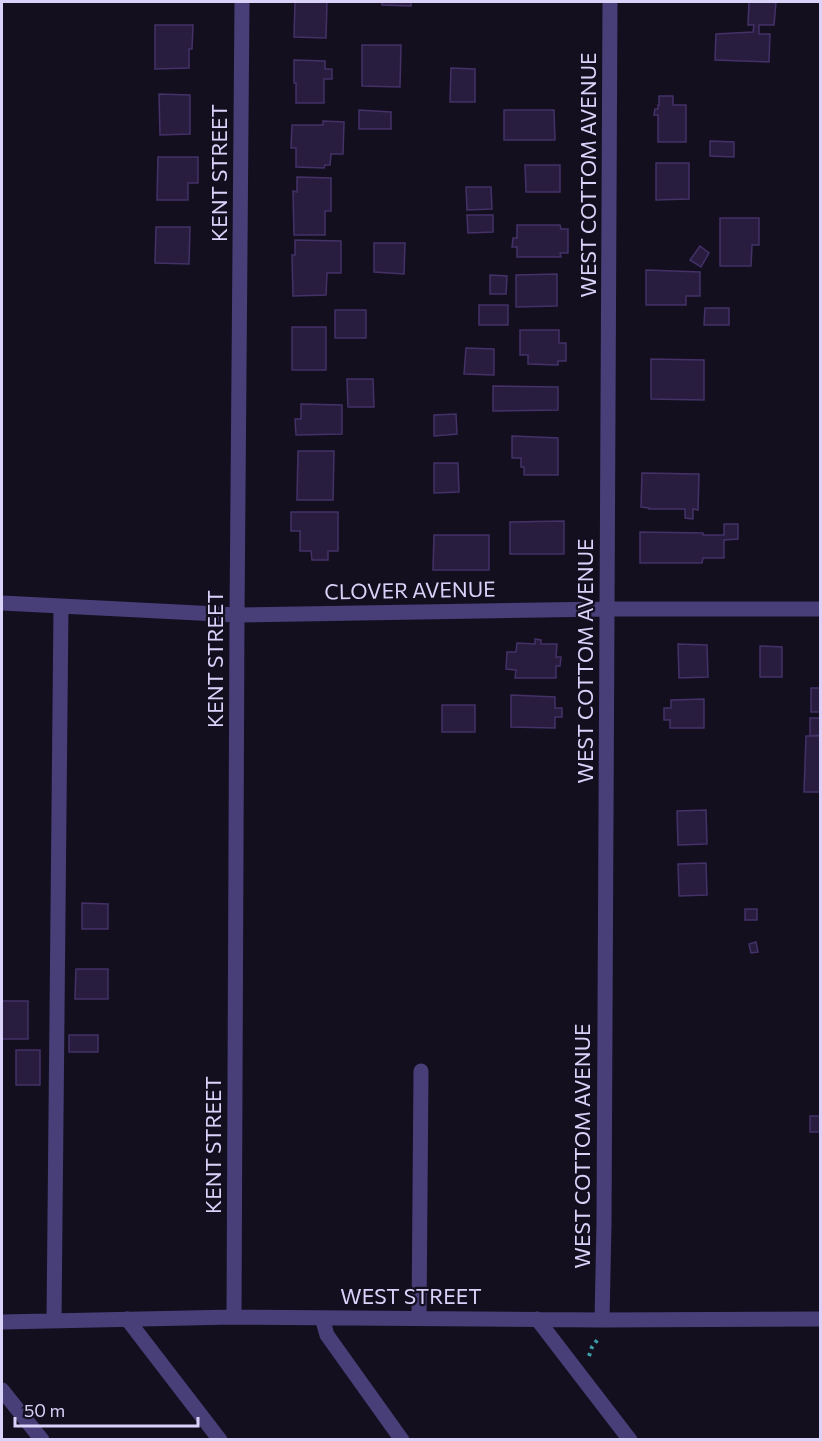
<svg xmlns="http://www.w3.org/2000/svg" width="822" height="1441" font-family="Commissioner,sans-serif">
<rect width="100%" height="100%" fill="#140f1f"/>
<path fill="#281d3e" stroke="#433168" stroke-width="1.5" d="M295,2H327L326,38L294,37Z
M382,2H411V6L382,5Z
M749,2H776L774,25H759V34H770L769,62L715,60L716,34L753,32L754,25H748Z
M155,25H193L192,49H189V68L155,69Z
M362,45H401L400,87L362,86Z
M294,60L325,61V69H332V79H324V103H296V83H294Z
M451,68L475,69V102H450Z
M159,94L190,95V134L160,135Z
M659,96H673V105H686V142H658V115H654L655,109H658V105H659Z
M359,110L391,112V129H359Z
M504,110H554L555,140H504Z
M323,121L344,122L343,154H331L330,165H325L324,168L296,167V148H291L292,125H323Z
M710,141L734,142V157L710,156Z
M158,157H198V183H188V200H157Z
M656,163H689V199L656,200Z
M525,165H560V192H526Z
M297,177L331,178V211H325V235H294L293,191L297,192Z
M466,187H491L492,209L467,210Z
M467,215H493V232L468,233Z
M720,218H759V245H752L751,266H720Z
M517,225H560L561,229H568V253H560L561,257H517V247H512L513,238H517Z
M156,227H190L189,264L155,263Z
M295,240L341,241V273H327L326,295L293,296L292,255H295Z
M374,243H405L404,274L374,272Z
M700,246L709,253L701,267L690,260Z
M646,270L700,272V296H686V305H646Z
M557,274V306L516,307V275Z
M490,275L507,276L506,294H490Z
M479,305H508V325H479Z
M705,308H729V325H704Z
M335,310H366V338H335Z
M292,327H326V370H292Z
M520,330H559V343H566V361H558V365L528,364V355H520Z
M466,348L494,349V375L464,374Z
M651,359L704,360V400L651,399Z
M347,379H373L374,407H348Z
M493,386L558,387V410L493,411Z
M301,404L342,405V434L296,435L295,419H301Z
M456,414L457,434L434,436V415Z
M512,436L558,438V475H524V467H521V458H512Z
M298,451H334L333,500H297Z
M434,463H458L459,492L434,493Z
M642,473L699,474L698,510L693,509V519L685,518V509H649V508L641,507Z
M291,512H338V551H328V560H312L311,551H300V531H291Z
M564,521V554H510V522Z
M724,524H738V539L724,540V558H703L702,563H640V532L703,533V535H724Z
M434,535H489V570H433Z
M535,639L541,640V644H557L556,657H561L560,666H556V678H515L516,670L506,669L507,652H516L517,643L535,644Z
M678,644L707,645L708,677L679,678Z
M760,646L782,647V677H760Z
M811,688H820V712H811Z
M511,695L555,697V708H562V717H555V728L511,727Z
M704,699V728H670V720H664V708H671V700Z
M442,705H475V732H442Z
M810,718H820V735L810,736Z
M806,736H820V792H804Z
M706,810L707,844L678,845L677,811Z
M706,863L707,895L679,896L678,864Z
M82,903L108,904V929H82Z
M745,909H757V920H745Z
M756,942L758,952L751,953L749,944Z
M76,969H108V999H75Z
M2,1001H28V1039H2Z
M69,1035H98V1052H69Z
M16,1050H40V1085H16Z
M810,1116H820V1132H810Z"/>
<g fill="none" stroke-linecap="round" stroke-linejoin="round">
<path stroke="#3aa0a6" stroke-width="4" stroke-dasharray="3 4.5" stroke-linecap="butt" d="M589,1356L592,1347L598,1339"/>
<path stroke="#483f79" stroke-width="15" d="M2,603L237,615L608,609H820
M234,1317L237,615L242,2
M322,1318L327,1335L402,1440
M419,1318L421,1071
M127,1319L220,1440
M537,1319L630,1440
M602,1320L604,1224L610,2
M54,1321L61,606
M2,1322L234,1317L602,1320L820,1319
M2,1390L42,1440"/>
</g>
<g text-anchor="middle" stroke-width="4.5" stroke-linejoin="round" paint-order="stroke">
<g font-size="21" fill="#dbd2fa" stroke="#140f1f">
<text transform="translate(220 173) rotate(-90)" y="7">KENT STREET</text>
<text transform="translate(589 175) rotate(-90)" y="7">WEST COTTOM AVENUE</text>
<text transform="translate(410 591) rotate(-1)" y="7">CLOVER AVENUE</text>
<text transform="translate(216 659) rotate(-90)" y="7">KENT STREET</text>
<text transform="translate(586 661) rotate(-90)" y="7">WEST COTTOM AVENUE</text>
<text transform="translate(214 1145) rotate(-90)" y="7">KENT STREET</text>
<text transform="translate(583 1146) rotate(-90)" y="7">WEST COTTOM AVENUE</text>
<text x="411" y="1304">WEST STREET</text>
</g>
</g>
<rect width="822" height="1441" fill="none" stroke="#dbd2fa" stroke-width="6"/>
<path d="M15 1417v9h183v-9" fill="none" stroke="#dbd2fa" stroke-width="3"/>
<text x="24" y="1417" font-size="18" fill="#dbd2fa" stroke="#140f1f" stroke-width="4.5" paint-order="stroke">50 m</text>
</svg>
